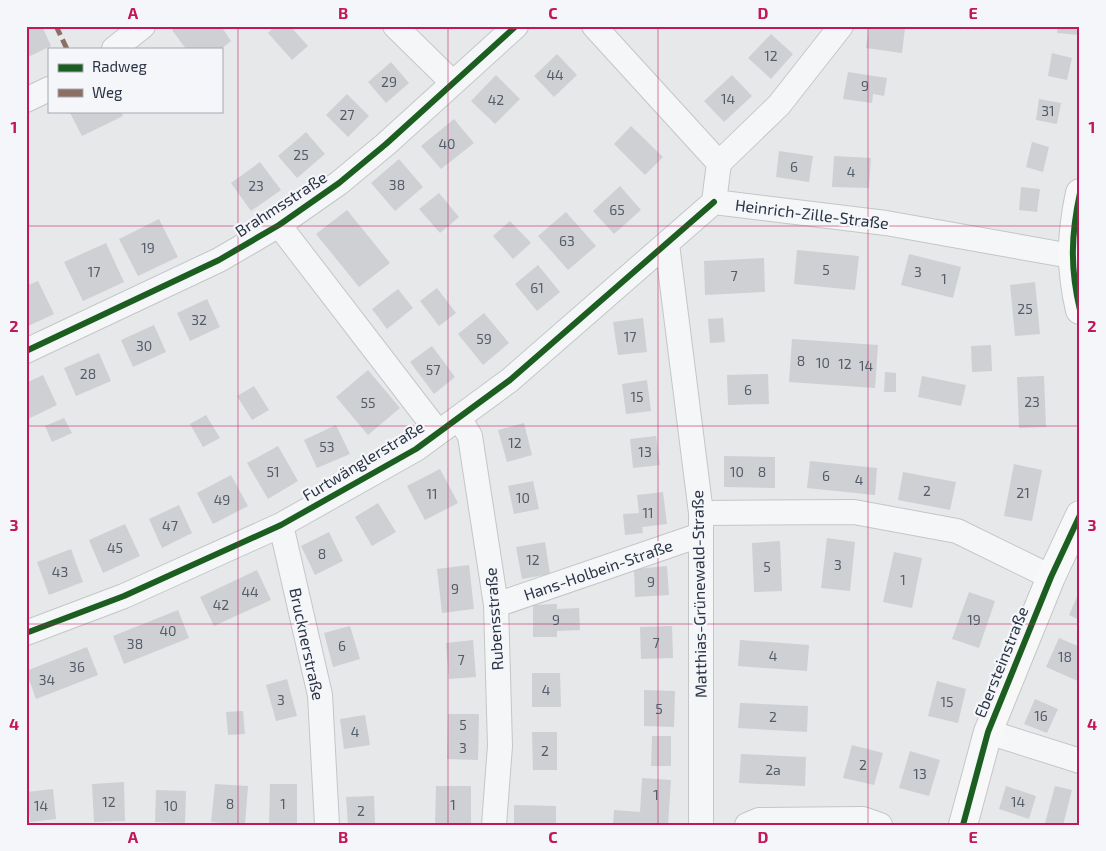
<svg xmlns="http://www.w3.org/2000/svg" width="1106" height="851" font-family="'Exo 2',sans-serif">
<rect width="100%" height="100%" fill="#e6e8ea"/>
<path fill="#ced0d3" d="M26,26H42L51,46L26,58Z
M177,26H221L231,41L221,49H186L172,30Z
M275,26H290L308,46L292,60L268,33Z
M869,26L905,28L902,53L866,48Z
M1058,26H1080V35L1057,33Z
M771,34L793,54L771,79L748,58Z
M1052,53L1072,58L1067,80L1048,76Z
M557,54L577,75L554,97L534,76Z
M391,62L409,83L386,103L368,82Z
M848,72L887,78L884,96L873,94L872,103L843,99Z
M496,75L520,99L495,124L471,101Z
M732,75L752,96L724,122L704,101Z
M347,94L369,116L348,137L326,115Z
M1039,99L1061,103L1057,124L1036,120Z
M69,111H121L123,116L82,136Z
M454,119L474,143L441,169L421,146Z
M631,126L663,157L645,175L614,144Z
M306,132L325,154L297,178L278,156Z
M1032,142L1049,147L1043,172L1026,167Z
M779,151L813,156L809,182L776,177Z
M834,156L871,158L869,188L832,187Z
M399,159L423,187L395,211L371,183Z
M260,162L281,190L251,211L231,183Z
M620,186L641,210L614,234L593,211Z
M1021,187L1040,189L1037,212L1019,210Z
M439,193L459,217L440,233L419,209Z
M347,210L390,263L359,287L316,234Z
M566,212L596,246L568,270L538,236Z
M159,219L178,257L138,276L119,239Z
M510,221L531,243L513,259L493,236Z
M106,243L124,282L83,301L64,262Z
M797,250L859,256L855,290L794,284Z
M909,254L961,267L953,298L901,285Z
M764,258L765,292L705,295L704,261Z
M538,265L560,292L537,311L515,284Z
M38,281L54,314L26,327V286Z
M1035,282L1040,334L1015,336L1010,285Z
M437,288L456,313L439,326L420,301Z
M398,289L413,308L387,329L372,309Z
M207,299L220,327L190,341L177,313Z
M484,313L509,343L483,365L458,334Z
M643,318L647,352L618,355L613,322Z
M723,318L725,342L710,343L708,319Z
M154,325L166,352L133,367L121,340Z
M792,339L878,345L875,388L789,382Z
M991,345L992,371L972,372L971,346Z
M432,346L455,377L434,394L410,362Z
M99,353L111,381L76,396L64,368Z
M368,370L400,408L368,435L336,397Z
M885,372L896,373V392H884Z
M768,374L769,404L728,405L727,375Z
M43,375L57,405L26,420V383Z
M922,376L966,385L961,406L918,397Z
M1044,376L1046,427L1019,428L1017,377Z
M647,380L651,411L626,414L622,384Z
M254,386L269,410L252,420L237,396Z
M206,415L220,438L203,447L190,424Z
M64,418L72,433L52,442L45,426Z
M524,423L532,455L507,462L498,430Z
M336,425L350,454L317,468L304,440Z
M656,436L660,465L633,468L630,439Z
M278,446L298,481L268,499L247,463Z
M724,456L775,457V488L724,487Z
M810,461L877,468L875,495L807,488Z
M1014,464L1042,470L1032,521L1004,516Z
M440,469L458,503L425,520L407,486Z
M903,472L956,482L950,510L898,500Z
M231,475L248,506L213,524L197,493Z
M533,481L539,509L514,514L508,486Z
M663,492L667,524L642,527L643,533L625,535L623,514L639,513L637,495Z
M378,503L396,532L372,546L355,517Z
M179,505L192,533L162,548L149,519Z
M125,524L140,556L103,573L89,540Z
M329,532L343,561L315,575L301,546Z
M827,538L855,542L850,591L821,588Z
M780,541L782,591L754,592L752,543Z
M545,542L550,574L522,579L516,547Z
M71,549L83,582L49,595L37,562Z
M894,552L922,558L912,608L883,602Z
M469,565L474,609L442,613L437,569Z
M667,566L669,595L635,597L634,569Z
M257,570L271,600L214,626L200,597Z
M1080,590V620L1069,615Z
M969,592L995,601L979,648L952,639Z
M557,604V609L579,608L580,630L557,631V637H533V605Z
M178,610L189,638L124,664L113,636Z
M350,626L360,659L333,667L324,633Z
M672,626L673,658L641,659L640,627Z
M1059,638L1080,647V682L1046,667Z
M473,640L476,677L449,679L446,643Z
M740,640L809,645L807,671L738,666Z
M87,647L98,675L36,699L26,671Z
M532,673H560L561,707H532Z
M287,679L297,716L276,721L266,685Z
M937,681L966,689L958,723L928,716Z
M644,690L675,691L674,727L644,726Z
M1035,699L1058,709L1047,733L1024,724Z
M740,703L808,706L807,732L738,728Z
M243,711L245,734L228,735L226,712Z
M448,714H479L478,760L447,759Z
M365,715L370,745L344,749L340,719Z
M532,732H557V770H533Z
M652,736H671V766H651Z
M852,745L883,753L874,785L843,778Z
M910,751L940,760L929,796L899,788Z
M741,754L806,757L805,786L739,783Z
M642,778L671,780L668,825H613L614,810L640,812Z
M124,782L125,821L94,822L92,784Z
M215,784L248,786L245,825L211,822Z
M270,784H297V825H269Z
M436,786H471V825H435Z
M1006,786L1036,796L1029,819L999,809Z
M1055,786L1072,790L1063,825L1045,823Z
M53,789L56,819L30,822L27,792Z
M156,790L186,791L185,823L155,822Z
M374,796L375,825H348L346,797Z
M514,805L556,806V825H514Z"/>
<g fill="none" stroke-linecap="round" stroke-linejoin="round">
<defs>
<path id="street" d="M395,26L453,83
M594,26L719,163L714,202L886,223L1071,256
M114,49L143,26
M26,100L49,89
M719,163L779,105L841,26
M279,225L438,432
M667,244L701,513V825
M26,351L219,260L279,225L339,183L386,144L516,26
M459,418L470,436L496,605L500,746L494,825
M701,513L854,512L957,531L1051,577
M281,525L320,695L327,825
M496,605L700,535
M26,633L124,596L281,525L416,449L510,380L714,202
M988,732L1080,761
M747,825L759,820L863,819L880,825"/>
<path id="secondary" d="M1080,193C1071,235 1070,268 1080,310
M963,825L988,732L1051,577L1080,515"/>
</defs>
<use href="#street" stroke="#c4c6c8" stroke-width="26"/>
<use href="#secondary" stroke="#c4c6c8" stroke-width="30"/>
<use href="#street" stroke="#f5f6f7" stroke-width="24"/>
<use href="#secondary" stroke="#f8f8f8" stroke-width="28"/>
<path stroke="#8d6e63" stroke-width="5" stroke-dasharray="10 5" stroke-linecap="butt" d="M56,26L67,49"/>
<defs>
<path id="cycleway" d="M1080,193C1071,235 1070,268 1080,310
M26,351L219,260L279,225L339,183L386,144L516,26
M26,633L124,596L281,525L416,449L510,380L714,202
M963,825L988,732L1051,577L1080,515"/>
</defs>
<use href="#cycleway" stroke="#f4f6f9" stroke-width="9"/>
<use href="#cycleway" stroke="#1b5e20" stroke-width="6"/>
</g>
<path fill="none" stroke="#c2185b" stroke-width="1" stroke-opacity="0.55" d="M238,26V825M448,26V825M658,26V825M868,26V825M26,226H1080M26,426H1080M26,624H1080"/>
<g text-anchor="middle" stroke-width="4.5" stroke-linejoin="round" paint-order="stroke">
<g font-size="14" fill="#545c69">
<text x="771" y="61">12</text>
<text x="555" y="80">44</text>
<text x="389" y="87">29</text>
<text x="865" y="91">9</text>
<text x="728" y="104">14</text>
<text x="496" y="105">42</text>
<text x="1048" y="116">31</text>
<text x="347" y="120">27</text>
<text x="447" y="149">40</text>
<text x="301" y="160">25</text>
<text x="794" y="172">6</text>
<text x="851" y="177">4</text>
<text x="397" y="190">38</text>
<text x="256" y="191">23</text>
<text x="617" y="215">65</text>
<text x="567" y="246">63</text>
<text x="148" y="253">19</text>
<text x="826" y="275">5</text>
<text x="94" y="277">17</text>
<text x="918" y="277">3</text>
<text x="734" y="281">7</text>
<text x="944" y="284">1</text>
<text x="537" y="293">61</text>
<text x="1025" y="314">25</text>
<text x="199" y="325">32</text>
<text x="630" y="342">17</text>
<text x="484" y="344">59</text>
<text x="144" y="351">30</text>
<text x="801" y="366">8</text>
<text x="823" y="368">10</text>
<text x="845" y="369">12</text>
<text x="866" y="371">14</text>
<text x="433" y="375">57</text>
<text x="88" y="379">28</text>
<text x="748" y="395">6</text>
<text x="637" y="402">15</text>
<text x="1032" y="407">23</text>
<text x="368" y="408">55</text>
<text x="515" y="448">12</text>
<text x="327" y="452">53</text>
<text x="645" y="457">13</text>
<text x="273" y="477">51</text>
<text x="737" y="477">10</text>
<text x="762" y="477">8</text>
<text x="826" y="481">6</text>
<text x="859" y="485">4</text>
<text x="927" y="496">2</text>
<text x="1023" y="498">21</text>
<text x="432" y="499">11</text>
<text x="523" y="503">10</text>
<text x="222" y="505">49</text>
<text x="648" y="518">11</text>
<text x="170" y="531">47</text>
<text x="115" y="553">45</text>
<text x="322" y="559">8</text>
<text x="533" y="565">12</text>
<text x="838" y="570">3</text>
<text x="767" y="572">5</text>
<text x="60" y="577">43</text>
<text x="903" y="585">1</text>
<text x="651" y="587">9</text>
<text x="455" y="594">9</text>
<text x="250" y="597">44</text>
<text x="221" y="610">42</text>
<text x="556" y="625">9</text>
<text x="974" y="625">19</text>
<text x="168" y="636">40</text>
<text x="656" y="648">7</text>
<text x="135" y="649">38</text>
<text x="342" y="651">6</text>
<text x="773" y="661">4</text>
<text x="1065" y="662">18</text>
<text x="461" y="665">7</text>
<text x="77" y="672">36</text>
<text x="47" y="685">34</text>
<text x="546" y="695">4</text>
<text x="281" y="705">3</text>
<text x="947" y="707">15</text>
<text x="659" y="714">5</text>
<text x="1041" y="721">16</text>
<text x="773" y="722">2</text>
<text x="463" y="730">5</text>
<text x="355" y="737">4</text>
<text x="463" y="753">3</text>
<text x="545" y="756">2</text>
<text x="863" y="770">2</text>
<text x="773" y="775">2a</text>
<text x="920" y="779">13</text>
<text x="656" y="800">1</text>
<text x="109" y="807">12</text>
<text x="1018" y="807">14</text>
<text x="230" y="809">8</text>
<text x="283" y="809">1</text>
<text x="453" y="810">1</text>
<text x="41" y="811">14</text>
<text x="171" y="811">10</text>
<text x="361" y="816">2</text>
</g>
<g font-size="16" fill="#2b3445" stroke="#f4f6f9">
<text transform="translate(281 204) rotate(-33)" y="6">Brahmsstraße</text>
<text transform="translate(812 214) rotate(7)" y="6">Heinrich-Zille-Straße</text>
<text transform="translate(363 461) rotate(-31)" y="6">Furtwänglerstraße</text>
<text transform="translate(598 570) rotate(-19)" y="6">Hans-Holbein-Straße</text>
<text transform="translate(699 594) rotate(-91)" y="6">Matthias-Grünewald-Straße</text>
<text transform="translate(494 619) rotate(-94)" y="6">Rubensstraße</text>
<text transform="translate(307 644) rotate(78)" y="6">Brucknerstraße</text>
<text transform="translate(1001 662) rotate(-68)" y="6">Ebersteinstraße</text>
</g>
</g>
<rect width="1106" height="851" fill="none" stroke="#f4f6f9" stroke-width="55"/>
<rect x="48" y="48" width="175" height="65" fill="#f4f6f9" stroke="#a4a8b1"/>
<rect x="58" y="64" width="25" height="8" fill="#1b5e20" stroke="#a4a8b1"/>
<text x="92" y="72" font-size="15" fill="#2b3445">Radweg</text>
<rect x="58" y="89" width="25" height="8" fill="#8d6e63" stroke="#a4a8b1"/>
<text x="92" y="98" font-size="15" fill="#2b3445">Weg</text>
<rect x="28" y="28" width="1050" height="796" fill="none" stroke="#c2185b" stroke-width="2"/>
<g font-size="16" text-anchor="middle" font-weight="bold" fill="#c2185b">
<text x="133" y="19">A</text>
<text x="343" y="19">B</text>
<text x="553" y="19">C</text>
<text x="763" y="19">D</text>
<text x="973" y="19">E</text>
<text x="14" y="133">1</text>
<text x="1092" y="133">1</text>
<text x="14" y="332">2</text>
<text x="1092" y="332">2</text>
<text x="14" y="531">3</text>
<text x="1092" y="531">3</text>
<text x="14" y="730">4</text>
<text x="1092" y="730">4</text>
<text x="133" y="843">A</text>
<text x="343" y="843">B</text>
<text x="553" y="843">C</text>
<text x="763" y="843">D</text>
<text x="973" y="843">E</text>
</g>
</svg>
